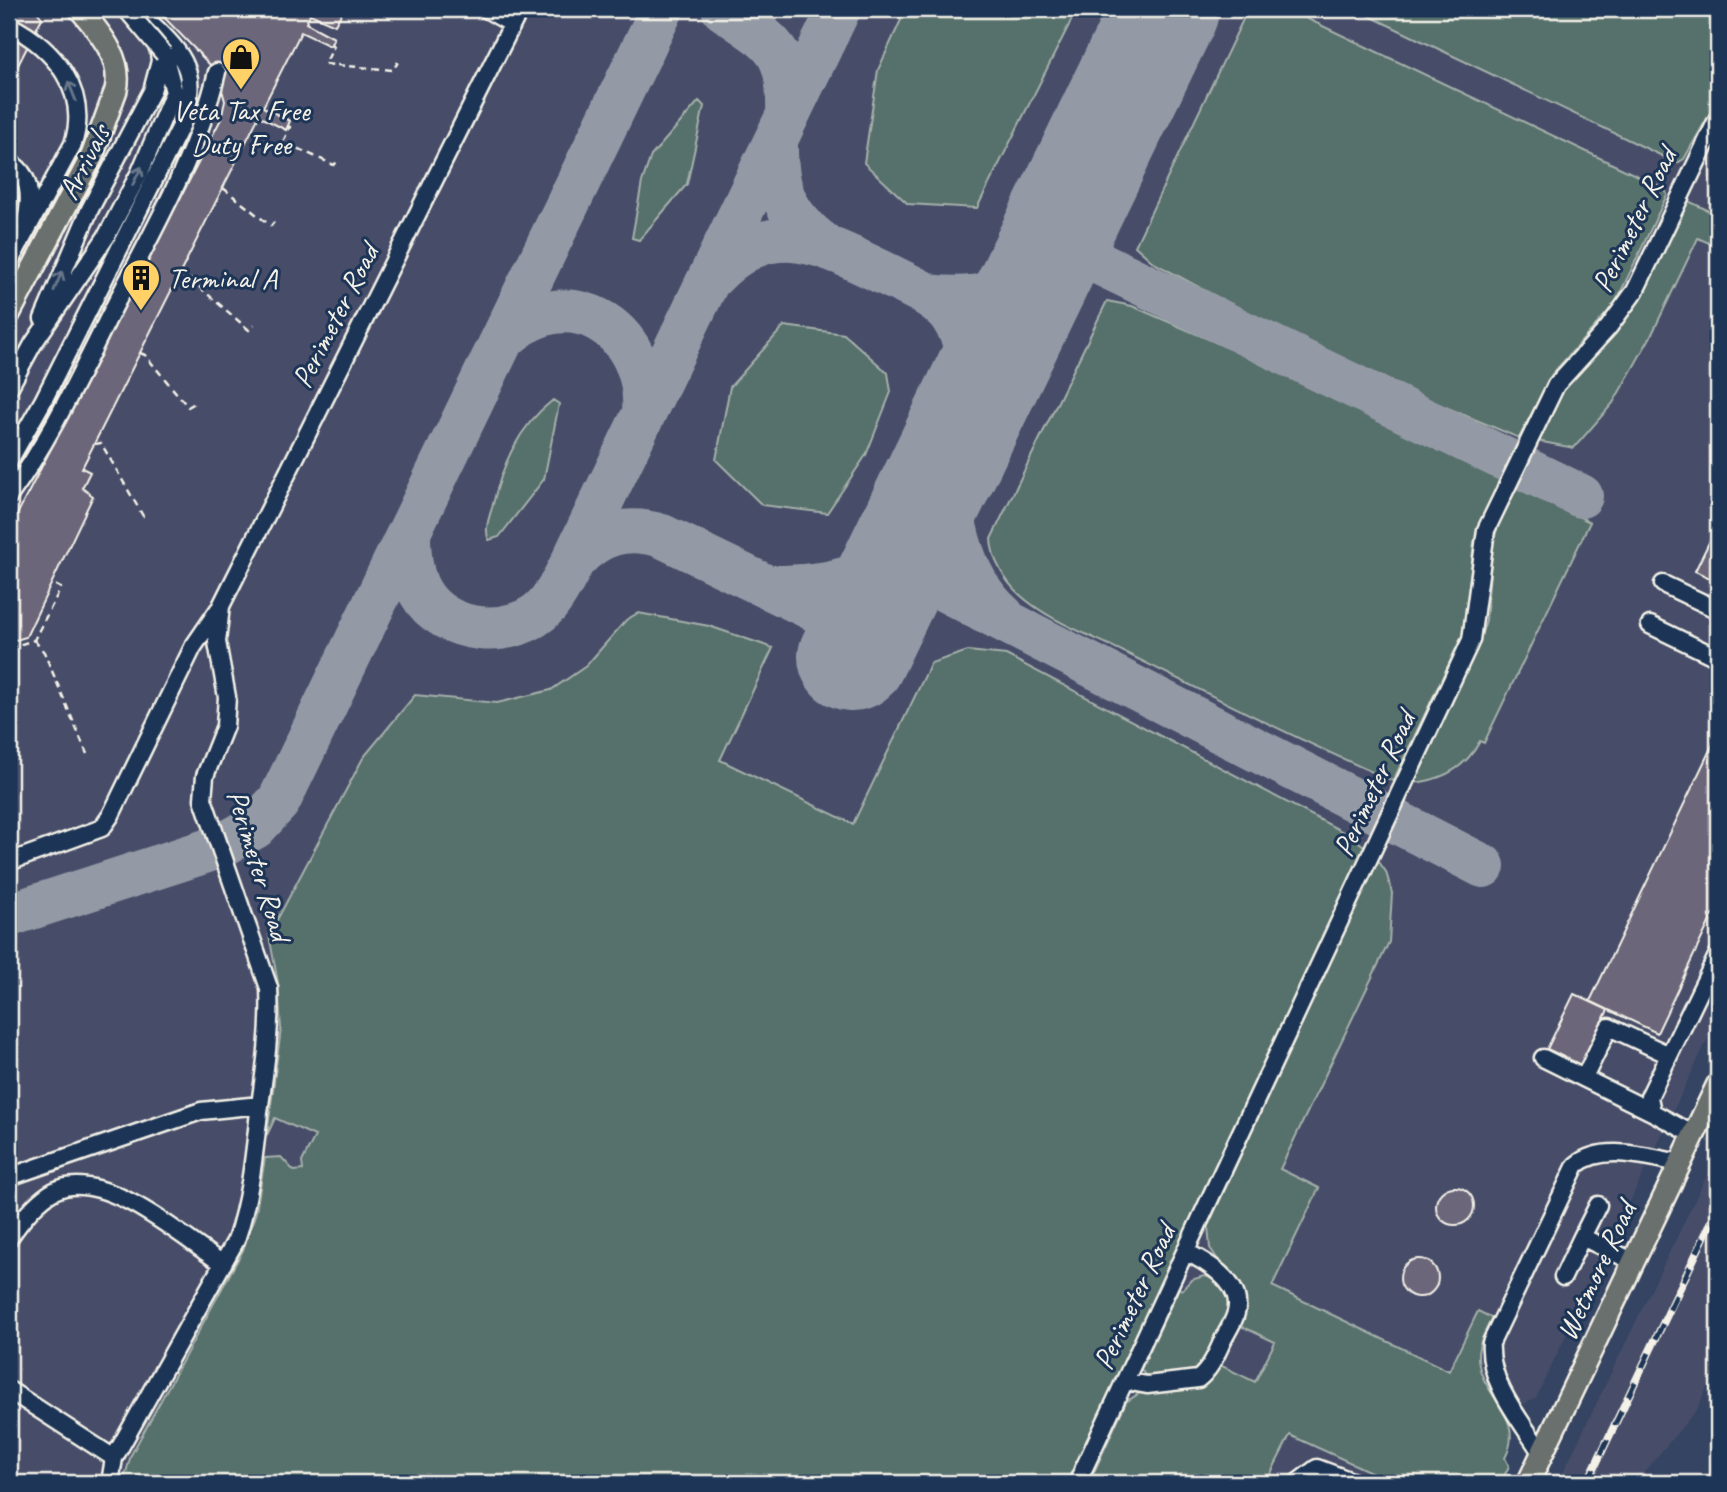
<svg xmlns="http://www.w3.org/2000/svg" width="1727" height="1492" font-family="Caveat,sans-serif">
<rect width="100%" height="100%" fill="#354462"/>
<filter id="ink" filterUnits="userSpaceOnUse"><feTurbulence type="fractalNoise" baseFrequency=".0143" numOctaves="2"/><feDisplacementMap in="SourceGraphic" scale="14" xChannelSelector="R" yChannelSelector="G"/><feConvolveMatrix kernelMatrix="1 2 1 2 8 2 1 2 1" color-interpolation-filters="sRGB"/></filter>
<g filter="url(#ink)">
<path fill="#464e69" d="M9,9H1718V1017L1536,1398L1520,1406L1482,1483H9Z
M1718,1152V1364L1697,1409L1635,1483H1558Z"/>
<path fill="#566f6c" stroke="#a5b0aa" stroke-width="2" d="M906,9H1077L977,208L908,204L864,163L878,70Z
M1248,9H1287L1665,189L1667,195L1615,304L1552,374L1519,438L1396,386L1273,327L1154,263L1135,246Z
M1355,9H1718V99L1684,159L1677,163Z
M699,101L704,106L687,184L639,240L632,238L642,182L651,156Z
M1688,201L1718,215V247L1698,238L1651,336L1613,403L1574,448L1537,441L1564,388L1614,335L1635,307L1684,202Z
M1107,301L1132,306L1245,355L1500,478L1474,542L1464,632L1393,781C1305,743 1214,697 1126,653C1091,635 1048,621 1019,594C1004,580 992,559 991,539Z
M784,326L844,334L888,373L891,392L866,455L827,513L762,505L716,460L730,387Z
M553,400L559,404L544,479L499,537L489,540C484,530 489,518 492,508C502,466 517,428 553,400Z
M1516,486L1590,522L1484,743L1480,741C1466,768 1443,780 1413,783L1477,649L1486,620L1492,548L1499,521Z
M638,613L709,626L773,648L720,760L853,824L931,663L968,651L1006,655L1353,837L1365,847L1070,1483H123L131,1455L243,1250L256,1212L265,1158L281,1157L294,1171L303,1170L302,1162L315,1136L275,1118L267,1135L281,1029L278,983L269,935L363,758L415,695L497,703L551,690L586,666L626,620Z
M1377,859L1386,872L1392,893L1389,942L1280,1169L1319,1188L1272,1286L1449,1371L1478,1311L1492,1318C1486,1330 1477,1345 1478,1358C1480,1396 1527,1416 1505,1458L1509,1466L1501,1483H1395L1290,1435L1266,1483H1089L1126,1402L1143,1391L1218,1364L1255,1382L1275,1342L1237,1324L1236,1286L1210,1248L1208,1226Z
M1204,1276C1256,1286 1213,1346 1200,1372L1146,1377L1141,1369L1179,1288L1182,1290L1191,1280Z"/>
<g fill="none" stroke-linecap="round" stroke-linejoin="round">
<path stroke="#949aa5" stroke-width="44" d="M723,9C773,44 790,47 788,115
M776,140C775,188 784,215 823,244
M1081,183C1075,214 1062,238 1093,260L1581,496
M711,278C772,213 823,244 890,276C911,287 938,296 952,317C971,347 973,375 971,410
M929,296C982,302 1009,294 1046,256
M501,342C563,275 650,326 644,413
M952,450C944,505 960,579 1003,616
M409,533C409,552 410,575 420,592C444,635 515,641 547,605C558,592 565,577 572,563L839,9
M573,561C598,533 626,525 662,536L863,633
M896,565L1483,866
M773,587C825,587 873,580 909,538
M9,915L219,847L255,827L279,801L662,9"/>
<path stroke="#949aa5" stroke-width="108" d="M852,657L1165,9"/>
</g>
<path fill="#6c667a" stroke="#f4f1e8" stroke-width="2" d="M9,9H35L42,18L9,83Z
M156,9H344L335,25L310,14L306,23L334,38L330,46L301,32L263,107L290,121L286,130L259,116L82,468L90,472L82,488L93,496L26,637L9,642V530L221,119L225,101L217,72Z
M9,185L19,200L20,210L17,228L9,238Z
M1718,524V582L1695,571Z
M1718,733V904L1657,1033L1590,1001Z
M1574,994L1608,1010L1581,1065L1547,1049Z
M1436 1206a19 19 0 1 1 38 0a19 19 0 1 1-38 0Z
M1400 1278a19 19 0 1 1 38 0a19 19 0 1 1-38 0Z"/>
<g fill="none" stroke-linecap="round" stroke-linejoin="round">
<defs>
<path id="minor" d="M486,9L512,24
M9,25C54,48 90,91 73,144L9,263
M9,162C33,175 31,202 25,224
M43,319L90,209L152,91L160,61L156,28L136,9
M9,388L33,344L106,237L140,172L174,92L164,54
M9,461L43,401L182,124C197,78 190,61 156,28
M9,496C52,437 82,370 115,305C153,231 198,153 217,72
M1663,584L1718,610
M1650,625L1718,658
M9,862L102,828L111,815L193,647L219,609
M1543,1058L1652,1112
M1584,1078L1609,1027L1669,1055
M1694,1135L1652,1112L1649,1097L1718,954
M9,1177L201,1111L260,1105
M1582,1237L1598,1205
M9,1238C20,1222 37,1200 54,1191C103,1166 183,1238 223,1264
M1563,1277L1582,1237L1634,1262
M1125,1381L1147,1385L1198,1379C1210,1370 1216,1355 1222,1342C1227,1331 1237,1318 1237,1306C1239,1281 1205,1261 1186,1252
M9,1390L114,1458
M1542,1454C1521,1420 1488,1383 1491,1343L1576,1165C1603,1142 1649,1158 1681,1163
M110,1483L114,1458L236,1240C250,1199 254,1156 259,1112C265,1070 271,1030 269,988L203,799L205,776L225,726L227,697L217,642L221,606L520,9
M1077,1483L1471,640L1486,530L1556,385L1608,328L1635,291L1718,118
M1297,1483L1317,1468L1357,1483
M1716,1483L1718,1480"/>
<path id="major" d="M9,314L92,156L116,90C123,58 99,32 80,9
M1528,1483L1718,1084"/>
</defs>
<use href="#minor" stroke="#f4f1e8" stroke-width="21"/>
<use href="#major" stroke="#f4f1e8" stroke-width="26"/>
<path stroke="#f4f1e8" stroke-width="2.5" stroke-dasharray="7 5" stroke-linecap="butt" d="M331,44L334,46L325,64L393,70L398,62
M287,126L290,127L283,142L334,165L339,160
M223,188L271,226L274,222
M181,271L249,330L254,325
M140,353L145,355L188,407L195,403
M95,444L101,443L143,516L148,514
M34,640L44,652L87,754
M9,648L34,640L61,588L51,583"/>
<use href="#minor" stroke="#1d3557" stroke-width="16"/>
<use href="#major" stroke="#6b706d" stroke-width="21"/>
<defs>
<path id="rail" d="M1587,1483L1718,1208"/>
</defs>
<use href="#rail" stroke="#f4f1e8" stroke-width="8"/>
<use href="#rail" stroke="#1d3557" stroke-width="5" stroke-dasharray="16" stroke-linecap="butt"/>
<defs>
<path id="minor-bridge" d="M127,10L164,54"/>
</defs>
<use href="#minor-bridge" stroke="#f4f1e8" stroke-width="21" stroke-linecap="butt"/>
<use href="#minor-bridge" stroke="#1d3557" stroke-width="16"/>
</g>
<defs><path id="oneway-shaft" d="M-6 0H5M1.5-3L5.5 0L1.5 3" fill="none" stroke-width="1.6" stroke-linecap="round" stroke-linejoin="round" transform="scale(1.75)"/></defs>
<g stroke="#68778a">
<use href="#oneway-shaft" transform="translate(72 91) rotate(-112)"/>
<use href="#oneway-shaft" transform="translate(137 176) rotate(-64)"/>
<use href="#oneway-shaft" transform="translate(58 281) rotate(-67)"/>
</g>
</g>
<defs>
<symbol id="shop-pin" viewBox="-11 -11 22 30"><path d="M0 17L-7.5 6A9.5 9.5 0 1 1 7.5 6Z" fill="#ffd166" stroke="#1d3557"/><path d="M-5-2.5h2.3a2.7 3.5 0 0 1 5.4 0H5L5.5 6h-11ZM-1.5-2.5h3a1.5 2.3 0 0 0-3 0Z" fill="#111"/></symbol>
<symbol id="building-pin" viewBox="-11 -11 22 30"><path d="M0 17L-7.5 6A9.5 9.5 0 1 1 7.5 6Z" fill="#ffd166" stroke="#1d3557"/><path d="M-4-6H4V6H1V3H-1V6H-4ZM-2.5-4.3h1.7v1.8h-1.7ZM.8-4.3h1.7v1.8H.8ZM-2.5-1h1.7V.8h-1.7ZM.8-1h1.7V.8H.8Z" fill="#111"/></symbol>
</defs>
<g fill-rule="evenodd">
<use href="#shop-pin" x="219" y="35" width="44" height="60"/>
<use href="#building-pin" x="119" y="256" width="44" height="60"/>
</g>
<g text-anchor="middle" stroke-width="6" stroke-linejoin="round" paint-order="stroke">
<g font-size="30" fill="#f4f1e8" stroke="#1d3557">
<text x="241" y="120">Veta Tax Free<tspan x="241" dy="34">Duty Free</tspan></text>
<text x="168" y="288" text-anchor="start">Terminal A</text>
</g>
<g font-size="30" fill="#f4f1e8" stroke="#1d3557">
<text transform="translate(84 162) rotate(-63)" y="10">Arrivals</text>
<text transform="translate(1634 220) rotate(-64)" y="10">Perimeter Road</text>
<text transform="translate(335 316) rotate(-63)" y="10">Perimeter Road</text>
<text transform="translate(1374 784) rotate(-65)" y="10">Perimeter Road</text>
<text transform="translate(259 865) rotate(73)" y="10">Perimeter Road</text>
<text transform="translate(1596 1271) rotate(-65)" y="10">Wetmore Road</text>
<text transform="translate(1134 1297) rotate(-65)" y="10">Perimeter Road</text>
</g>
</g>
<rect width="1727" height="1492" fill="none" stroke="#1d3557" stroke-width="35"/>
<rect x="18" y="18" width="1692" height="1457" fill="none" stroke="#f4f1e8" stroke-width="2.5" filter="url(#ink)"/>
</svg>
